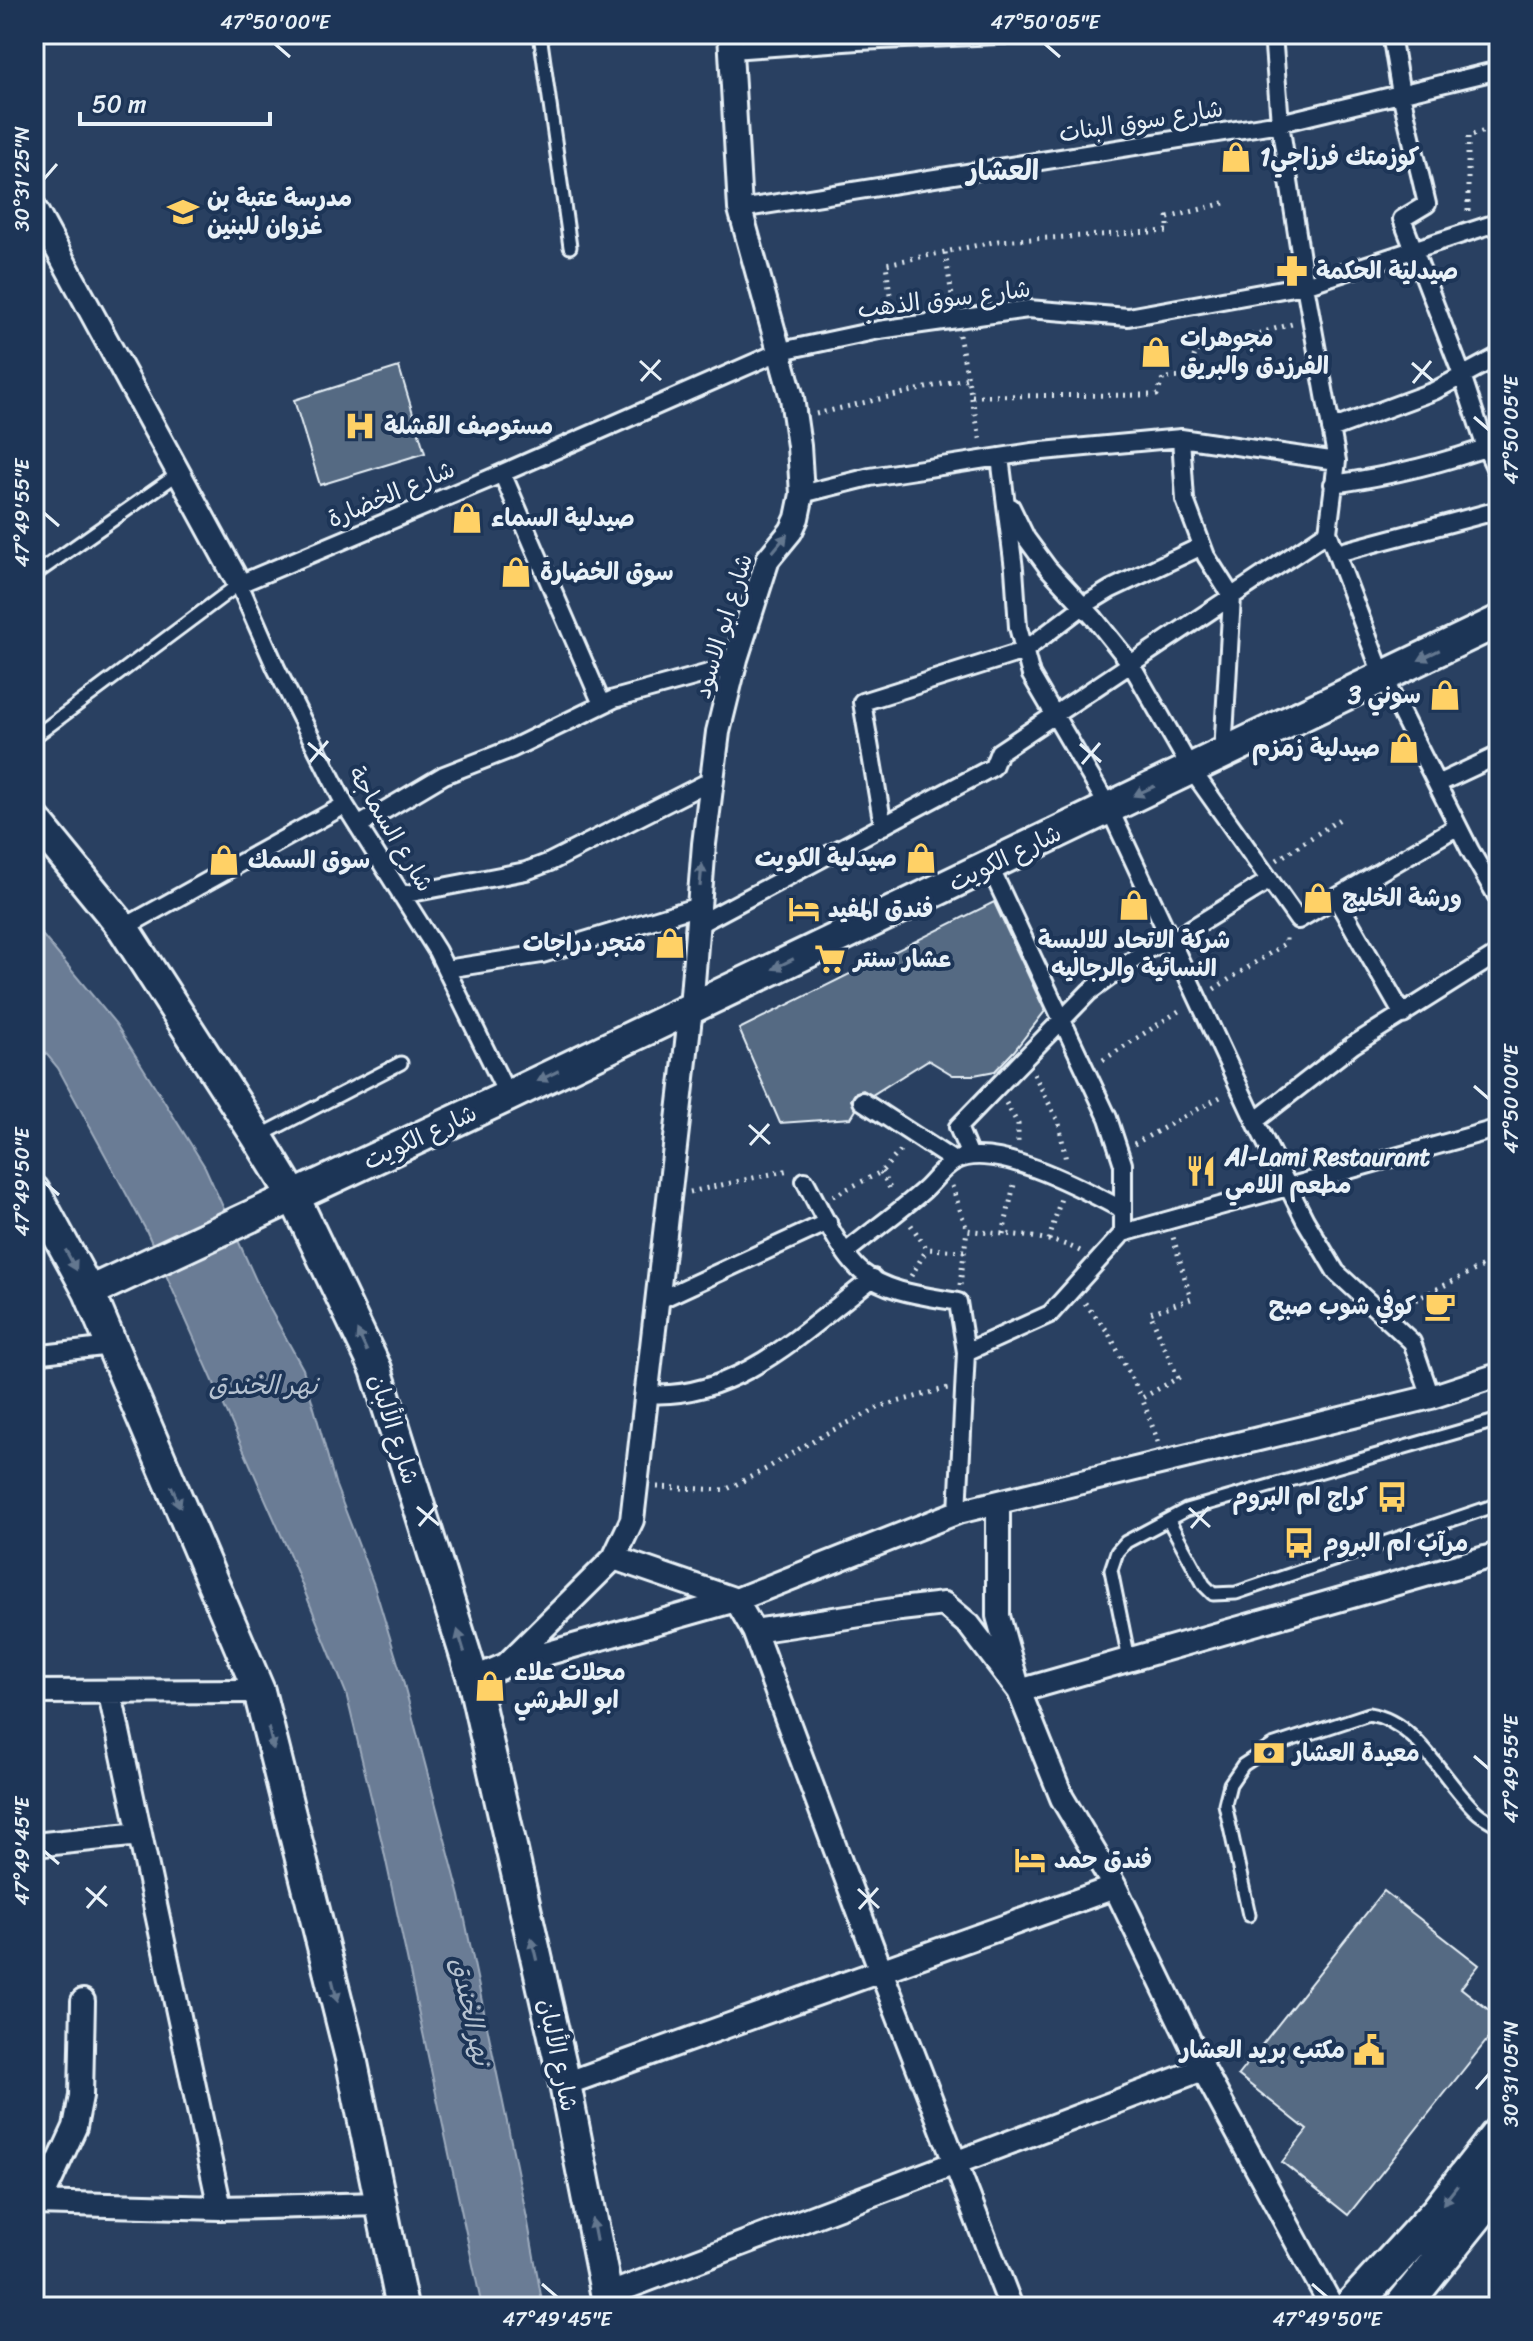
<svg xmlns="http://www.w3.org/2000/svg" width="1533" height="2341" font-family="Sriracha,'Playpen Sans Arabic',sans-serif">
<rect width="100%" height="100%" fill="#294061"/>
<filter id="ink" filterUnits="userSpaceOnUse"><feTurbulence type="fractalNoise" baseFrequency=".0125" numOctaves="2"/><feDisplacementMap in="SourceGraphic" scale="16" xChannelSelector="R" yChannelSelector="G"/><feConvolveMatrix kernelMatrix="1 2 1 2 8 2 1 2 1" color-interpolation-filters="sRGB"/></filter>
<g filter="url(#ink)">
<path fill="#6b7c95" stroke="#9dabbd" stroke-width="2" d="M34,925L116,1024L205,1167L264,1298L303,1369L336,1486L374,1585L402,1677L460,1896L528,2223L543,2307H482L383,1847L346,1693L287,1548L147,1232L58,1068L34,1039Z"/>
<path fill="#556a83" stroke="#e8f1f8" stroke-width="2" d="M399,367L425,453L320,485L294,400Z
M994,902L1045,1011L1014,1051L995,1071L974,1075H953L928,1060L872,1095L863,1090L856,1092L851,1100L856,1110L851,1118L780,1123L739,1029Z
M1384,1891L1479,1965L1461,1988L1499,2018V2025L1348,2215L1282,2162L1307,2130L1238,2075Z"/>
<g fill="none" stroke-linecap="round" stroke-linejoin="round">
<defs>
<path id="service" d="M540,34L570,247
M34,575L178,474
M34,737L239,584
M258,1137L401,1063
M1169,1521L1204,1585L1213,1594L1236,1593L1499,1504
M1129,1659L1111,1570L1117,1552L1126,1542L1186,1510L1499,1420
M1249,1915L1225,1804L1230,1784L1243,1765L1272,1746L1369,1714C1419,1722 1443,1782 1478,1813C1484,1818 1492,1822 1499,1826"/>
<path id="pedestrian" d="M1273,34L1280,123L1305,285L1337,461L1328,532L1383,677L1470,850L1499,900
M1391,34L1401,94L1427,204L1402,219L1462,375L1486,448L1499,476
M731,50L858,41L1023,34
M740,209L1280,123L1499,70
M1331,429L1434,391L1499,356
M1181,438L1185,500L1206,556L1232,597L1223,753
M1000,457L1014,569L1018,627L1031,675L1109,808L1255,1121L1305,1220L1336,1272L1412,1342L1431,1397
M502,473L602,704
M1333,484C1390,476 1445,463 1499,443
M802,494L870,477L1032,452L1181,438L1337,461
M1011,507L1026,538L1048,568L1095,619L1131,664L1191,769L1298,920L1458,826
M1337,553L1499,510
M1437,784L1499,755
M358,826L444,775L511,749L614,699L734,666
M883,826L862,702L1024,651L1083,606L1111,589L1202,546
M989,865L1108,1118L1123,1164V1233
M401,895L526,871L550,862L712,780
M1336,898L1403,1015
M697,925L993,767L999,752L1328,532
M123,928L345,805
M446,969L542,954L699,906
M508,1096L437,951L345,805L276,668L239,584L489,479L781,351L879,330L1028,309L1128,317L1305,285L1499,222
M862,1101L954,1161
M1255,1121L1353,1045L1499,953
M970,1156L958,1127L1089,992L1148,949L1171,941L1270,880
M805,1181C818,1205 841,1255 862,1272C888,1293 926,1296 958,1302L966,1352L958,1512
M846,1252C872,1231 899,1212 924,1190C934,1181 943,1167 955,1161C994,1140 1087,1191 1123,1210
M657,1301L828,1222
M966,1352L1050,1314L1123,1233L1499,1128
M34,1355L111,1346
M647,1394C737,1401 807,1328 873,1278"/>
<path id="minor" d="M34,207L239,584
M998,1503V1616L1019,1691L1062,1798L1115,1887L1203,2069L1332,2307
M614,1558L736,1600L958,1512L1431,1397L1492,1377
M754,1631L900,1609L944,1604L969,1625L1019,1691L1499,1554
M510,1664L736,1600L754,1631L881,1971L1011,2307
M473,1679L506,1665L614,1558L632,1520L691,1008L704,844L718,732L736,659L768,559L791,531L797,518L802,494L799,446L792,398L740,209L730,34
M34,1692L259,1691
M110,1694L220,2208
M34,1845L140,1834
M565,2084L1115,1887
M34,2203L220,2208L381,2204
M40,2203L75,2127L81,2096L83,2001
M607,2295L1203,2069"/>
<path id="secondary" d="M34,819L123,928L258,1138L294,1197L376,1369L473,1679L565,2084L609,2307
M34,1191L89,1292L259,1691L351,2058L402,2307
M89,1292L508,1096L1499,621"/>
<path id="primary" d="M1351,2307L1438,2212L1499,2134
M1402,2307L1499,2186"/>
</defs>
<use href="#service" stroke="#e8f1f8" stroke-width="17"/>
<use href="#pedestrian" stroke="#e8f1f8" stroke-width="22"/>
<use href="#minor" stroke="#e8f1f8" stroke-width="28"/>
<use href="#secondary" stroke="#e8f1f8" stroke-width="36"/>
<use href="#primary" stroke="#e8f1f8" stroke-width="40"/>
<path stroke="#e8f1f8" stroke-width="5" stroke-dasharray="2 6" stroke-linecap="butt" d="M1468,211V136L1499,127
M953,302L945,252L998,241L1168,231V218L1224,203
M892,310L886,264L945,252
M959,335L981,443
M972,396L1157,395L1163,378L1187,377L1196,351L1292,324
M816,414L968,378
M1277,860L1340,819
M1214,989L1286,943V934
M1103,1060L1182,1009
M1034,1074L1059,1123L1066,1161
M1006,1103L1018,1124V1142
M1134,1144L1224,1095
M881,1172L892,1192
M952,1186L967,1230C1005,1236 1045,1233 1080,1251
M690,1192L789,1170
M833,1196L881,1172L903,1148
M911,1225L927,1249L964,1251
M1003,1234L1015,1180
M1049,1240L1061,1198
M911,1276L927,1249
M960,1285L967,1230
M1085,1303L1108,1332L1142,1398
M1401,1307L1499,1258
M1158,1442L1142,1398L1178,1378L1150,1313L1191,1299L1173,1237
M657,1487L725,1490L766,1469L819,1437L882,1406L948,1388"/>
<use href="#service" stroke="#1d3557" stroke-width="11"/>
<use href="#pedestrian" stroke="#1d3557" stroke-width="16"/>
<use href="#minor" stroke="#1d3557" stroke-width="22"/>
<use href="#secondary" stroke="#1d3557" stroke-width="30"/>
<use href="#primary" stroke="#1d3557" stroke-width="34"/>
</g>
<defs><path id="oneway-solid" d="M-6-.8H1V-3.2L6.5 0L1 3.2V.8H-6Z" transform="scale(2)"/></defs>
<g fill="#64778f">
<use href="#oneway-solid" transform="translate(780 543) rotate(-51)"/>
<use href="#oneway-solid" transform="translate(1429 655) rotate(154)"/>
<use href="#oneway-solid" transform="translate(1144 791) rotate(155)"/>
<use href="#oneway-solid" transform="translate(701 875) rotate(-85)"/>
<use href="#oneway-solid" transform="translate(783 964) rotate(154)"/>
<use href="#oneway-solid" transform="translate(548 1076) rotate(154)"/>
<use href="#oneway-solid" transform="translate(71 1260) rotate(62)"/>
<use href="#oneway-solid" transform="translate(362 1341) rotate(-115)"/>
<use href="#oneway-solid" transform="translate(176 1497) rotate(67)"/>
<use href="#oneway-solid" transform="translate(461 1641) rotate(-107)"/>
<use href="#oneway-solid" transform="translate(271 1739) rotate(76)"/>
<use href="#oneway-solid" transform="translate(534 1949) rotate(-103)"/>
<use href="#oneway-solid" transform="translate(335 1991) rotate(76)"/>
<use href="#oneway-solid" transform="translate(1450 2195) rotate(128)"/>
<use href="#oneway-solid" transform="translate(594 2230) rotate(-101)"/>
</g>
</g>
<path fill="none" stroke="#e8f1f8" stroke-width="3" d="M275,44L290,57M1045,44L1060,57M44,179L57,164M640,361L661,380M1412,363L1433,381M641,381L660,360M1413,383L1431,361M1474,417L1489,430M44,513L59,526M308,743L330,761M1080,744L1101,762M310,762L328,741M1082,764L1100,743M1474,1086L1489,1099M749,1125L770,1144M750,1145L769,1124M44,1182L59,1195M417,1507L439,1525M1189,1508L1210,1527M419,1526L437,1505M1191,1528L1209,1507M1474,1756L1489,1769M44,1851L59,1864M86,1888L107,1906M858,1889L879,1908M87,1908L106,1886M859,1909L878,1888M1476,2089L1489,2074M542,2284L557,2297M1312,2284L1327,2297"/>
<defs>
<symbol id="shop-bare" viewBox="-9 -9 18 18"><path d="M-5-2.5h2.3a2.7 3.5 0 0 1 5.4 0H5L5.5 6h-11ZM-1.5-2.5h3a1.5 2.3 0 0 0-3 0Z" fill="#ffd166" stroke="#1d3557" stroke-width="2.5" paint-order="stroke"/></symbol>
<symbol id="school-bare" viewBox="-9 -9 18 18"><path d="M0-5L7-2L0 1L-7-2ZM-4 1L0 2.5L4 1V4Q0 6-4 4Z" fill="#ffd166" stroke="#1d3557" stroke-width="2.5" paint-order="stroke"/></symbol>
<symbol id="pharmacy-bare" viewBox="-9 -9 18 18"><path d="M-2-6h4v4h4v4h-4v4h-4v-4h-4v-4h4Z" fill="#ffd166" stroke="#1d3557" stroke-width="2.5" paint-order="stroke"/></symbol>
<symbol id="hospital-bare" viewBox="-9 -9 18 18"><path d="M-5-5h3v3.5h4V-5h3V5h-3V1.5h-4V5h-3Z" fill="#ffd166" stroke="#1d3557" stroke-width="2.5" paint-order="stroke"/></symbol>
<symbol id="hotel-bare" viewBox="-9 -9 18 18"><path d="M-6-4.5h1.5V1H6V5H4.5V3h-9V5H-6ZM-4 0a1.8 1.8 0 1 1 3.6 0ZM.5 0V-2.5h3Q6-2.5 6 0Z" fill="#ffd166" stroke="#1d3557" stroke-width="2.5" paint-order="stroke"/></symbol>
<symbol id="supermarket-bare" viewBox="-9 -9 18 18"><path d="M-6-5.5h2.5l.6 2H6L4.5 2H-2.5L-4.4-4H-6ZM-1.5 3.2a1.3 1.3 0 1 0 .1 0ZM3 3.2a1.3 1.3 0 1 0 .1 0Z" fill="#ffd166" stroke="#1d3557" stroke-width="2.5" paint-order="stroke"/></symbol>
<symbol id="restaurant-bare" viewBox="-9 -9 18 18"><path d="M-5-6h1v4h1v-4h1v4h1v-4h1v5L-1.5 .5V6h-2V.5L-5-1ZM5-6V6H3V1.5H1.5Q1.5-4 5-6Z" fill="#ffd166" stroke="#1d3557" stroke-width="2.5" paint-order="stroke"/></symbol>
<symbol id="cafe-bare" viewBox="-9 -9 18 18"><path d="M-5.5-4.5H6V0H3Q3 3.5 0 3.5H-2.5Q-5.5 3.5-5.5 0ZM3-3.2v2h1.7v-2ZM-6 4.5H4V6H-6Z" fill="#ffd166" stroke="#1d3557" stroke-width="2.5" paint-order="stroke"/></symbol>
<symbol id="bus-bare" viewBox="-9 -9 18 18"><path d="M-5-6H5V4H4V6H2V4H-2V6H-4V4H-5ZM-3.5-4V0h7V-4ZM-3.5 1.2v1.5H-2V1.2ZM2 1.2v1.5H3.5V1.2Z" fill="#ffd166" stroke="#1d3557" stroke-width="2.5" paint-order="stroke"/></symbol>
<symbol id="bank-bare" viewBox="-9 -9 18 18"><path d="M-6-4H6V4H-6ZM0-2.3a2.3 2.3 0 1 0 0 4.6a2.3 2.3 0 1 0 0-4.6Z" fill="#ffd166" stroke="#1d3557" stroke-width="2.5" paint-order="stroke"/></symbol>
<symbol id="civic-bare" viewBox="-9 -9 18 18"><path d="M-.6-6.5H3V-4.5H.6V-3L4-1V1h2V6H-6V1h2V-1L-.6-3ZM-1.2 2.5V6h2.4V2.5Z" fill="#ffd166" stroke="#1d3557" stroke-width="2.5" paint-order="stroke"/></symbol>
</defs>
<g fill-rule="evenodd">
<use href="#shop-bare" x="1214" y="135" width="44" height="44"/>
<use href="#school-bare" x="161" y="190" width="44" height="44"/>
<use href="#pharmacy-bare" x="1270" y="249" width="44" height="44"/>
<use href="#shop-bare" x="1134" y="330" width="44" height="44"/>
<use href="#hospital-bare" x="338" y="404" width="44" height="44"/>
<use href="#shop-bare" x="445" y="496" width="44" height="44"/>
<use href="#shop-bare" x="494" y="550" width="44" height="44"/>
<use href="#shop-bare" x="1423" y="673" width="44" height="44"/>
<use href="#shop-bare" x="1382" y="726" width="44" height="44"/>
<use href="#shop-bare" x="899" y="836" width="44" height="44"/>
<use href="#shop-bare" x="202" y="838" width="44" height="44"/>
<use href="#shop-bare" x="1296" y="876" width="44" height="44"/>
<use href="#shop-bare" x="1112" y="883" width="44" height="44"/>
<use href="#hotel-bare" x="782" y="887" width="44" height="44"/>
<use href="#shop-bare" x="648" y="921" width="44" height="44"/>
<use href="#supermarket-bare" x="808" y="937" width="44" height="44"/>
<use href="#restaurant-bare" x="1179" y="1149" width="44" height="44"/>
<use href="#cafe-bare" x="1418" y="1284" width="44" height="44"/>
<use href="#bus-bare" x="1370" y="1475" width="44" height="44"/>
<use href="#bus-bare" x="1277" y="1521" width="44" height="44"/>
<use href="#shop-bare" x="468" y="1664" width="44" height="44"/>
<use href="#bank-bare" x="1247" y="1731" width="44" height="44"/>
<use href="#hotel-bare" x="1008" y="1838" width="44" height="44"/>
<use href="#civic-bare" x="1347" y="2028" width="44" height="44"/>
</g>
<g text-anchor="middle" stroke-width="8" stroke-linejoin="round" paint-order="stroke">
<g font-size="24" fill="#e8f1f8" stroke="#1d3557">
<text transform="translate(1141 121) rotate(-9)" y="8">شارع سوق البنات</text>
<text transform="translate(944 299) rotate(-7)" y="8">شارع سوق الذهب</text>
<text transform="translate(391 494) rotate(-23)" y="8">شارع الخضارة</text>
<text transform="translate(723 626) rotate(-73)" y="8">شارع ابو الاسود</text>
<text transform="translate(391 829) rotate(59)" y="8">شارع السماجة</text>
<text transform="translate(1005 858) rotate(-26)" y="8">شارع الكويت</text>
<text transform="translate(420 1137) rotate(-25)" y="8">شارع الكويت</text>
<text transform="translate(394 1429) rotate(72)" y="8">شارع الألبان</text>
<text transform="translate(558 2055) rotate(78)" y="8">شارع الألبان</text>
</g>
<g font-size="24" font-weight="bold" fill="#e8f1f8" stroke="#1d3557" text-anchor="start">
<text x="1260" y="165">كوزمتك فرزاجي1</text>
<text x="207" y="206">مدرسة عتبة بن<tspan x="207" dy="28">غزوان للبنين</tspan></text>
<text x="1316" y="279">صيدلية الحكمة</text>
<text x="1180" y="346">مجوهرات<tspan x="1180" dy="28">الفرزدق والبريق</tspan></text>
<text x="384" y="434">مستوصف القشلة</text>
<text x="491" y="526">صيدلية السماء</text>
<text x="540" y="580">سوق الخضارة</text>
<text x="1421" y="703" text-anchor="end">سوني 3</text>
<text x="1380" y="756" text-anchor="end">صيدلية زمزم</text>
<text x="897" y="866" text-anchor="end">صيدلية الكويت</text>
<text x="248" y="868">سوق السمك</text>
<text x="1342" y="906">ورشة الخليج</text>
<text x="828" y="917">فندق المفيد</text>
<text x="1134" y="948" text-anchor="middle">شركة الاتحاد للالبسة<tspan x="1134" dy="28">النسائية والرجاليه</tspan></text>
<text x="646" y="951" text-anchor="end">متجر دراجات</text>
<text x="854" y="967">عشار سنتر</text>
<text x="1225" y="1165">Al-Lami Restaurant<tspan x="1225" dy="28">مطعم اللامي</tspan></text>
<text x="1416" y="1314" text-anchor="end">كوفي شوب صبح</text>
<text x="1368" y="1505" text-anchor="end">كراج ام البروم</text>
<text x="1323" y="1551">مرآب ام البروم</text>
<text x="514" y="1680">محلات علاء<tspan x="514" dy="28">ابو الطرشي</tspan></text>
<text x="1293" y="1761">معيدة العشار</text>
<text x="1054" y="1868">فندق حمد</text>
<text x="1345" y="2058" text-anchor="end">مكتب بريد العشار</text>
</g>
<g font-size="26" font-style="italic" fill="#b6c2d0" stroke="#1d3557">
<text x="263" y="1394">نهر الخندق</text>
<text transform="translate(471 2011) rotate(78)" y="9">نهر الخندق</text>
</g>
<g font-size="28" font-weight="bold" fill="#e8f1f8" stroke="#1d3557">
<text x="1003" y="180">العشار</text>
</g>
</g>
<rect width="1533" height="2341" fill="none" stroke="#1d3557" stroke-width="88"/>
<path d="M80 112v12h190v-12" fill="none" stroke="#e8f1f8" stroke-width="4"/>
<text x="92" y="112" font-size="24" fill="#e8f1f8" stroke="#1d3557" stroke-width="6" paint-order="stroke">50 m</text>
<rect x="44" y="44" width="1445" height="2253" fill="none" stroke="#e8f1f8" stroke-width="3"/>
<g font-size="20" text-anchor="middle" fill="#e8f1f8">
<text x="275" y="29">47°50'00"E</text>
<text x="1045" y="29">47°50'05"E</text>
<text transform="translate(22 179) rotate(-90)" y="7">30°31'25"N</text>
<text transform="translate(1511 430) rotate(-90)" y="7">47°50'05"E</text>
<text transform="translate(22 513) rotate(-90)" y="7">47°49'55"E</text>
<text transform="translate(1511 1099) rotate(-90)" y="7">47°50'00"E</text>
<text transform="translate(22 1182) rotate(-90)" y="7">47°49'50"E</text>
<text transform="translate(1511 1769) rotate(-90)" y="7">47°49'55"E</text>
<text transform="translate(22 1851) rotate(-90)" y="7">47°49'45"E</text>
<text transform="translate(1511 2074) rotate(-90)" y="7">30°31'05"N</text>
<text x="557" y="2326">47°49'45"E</text>
<text x="1327" y="2326">47°49'50"E</text>
</g>
</svg>
